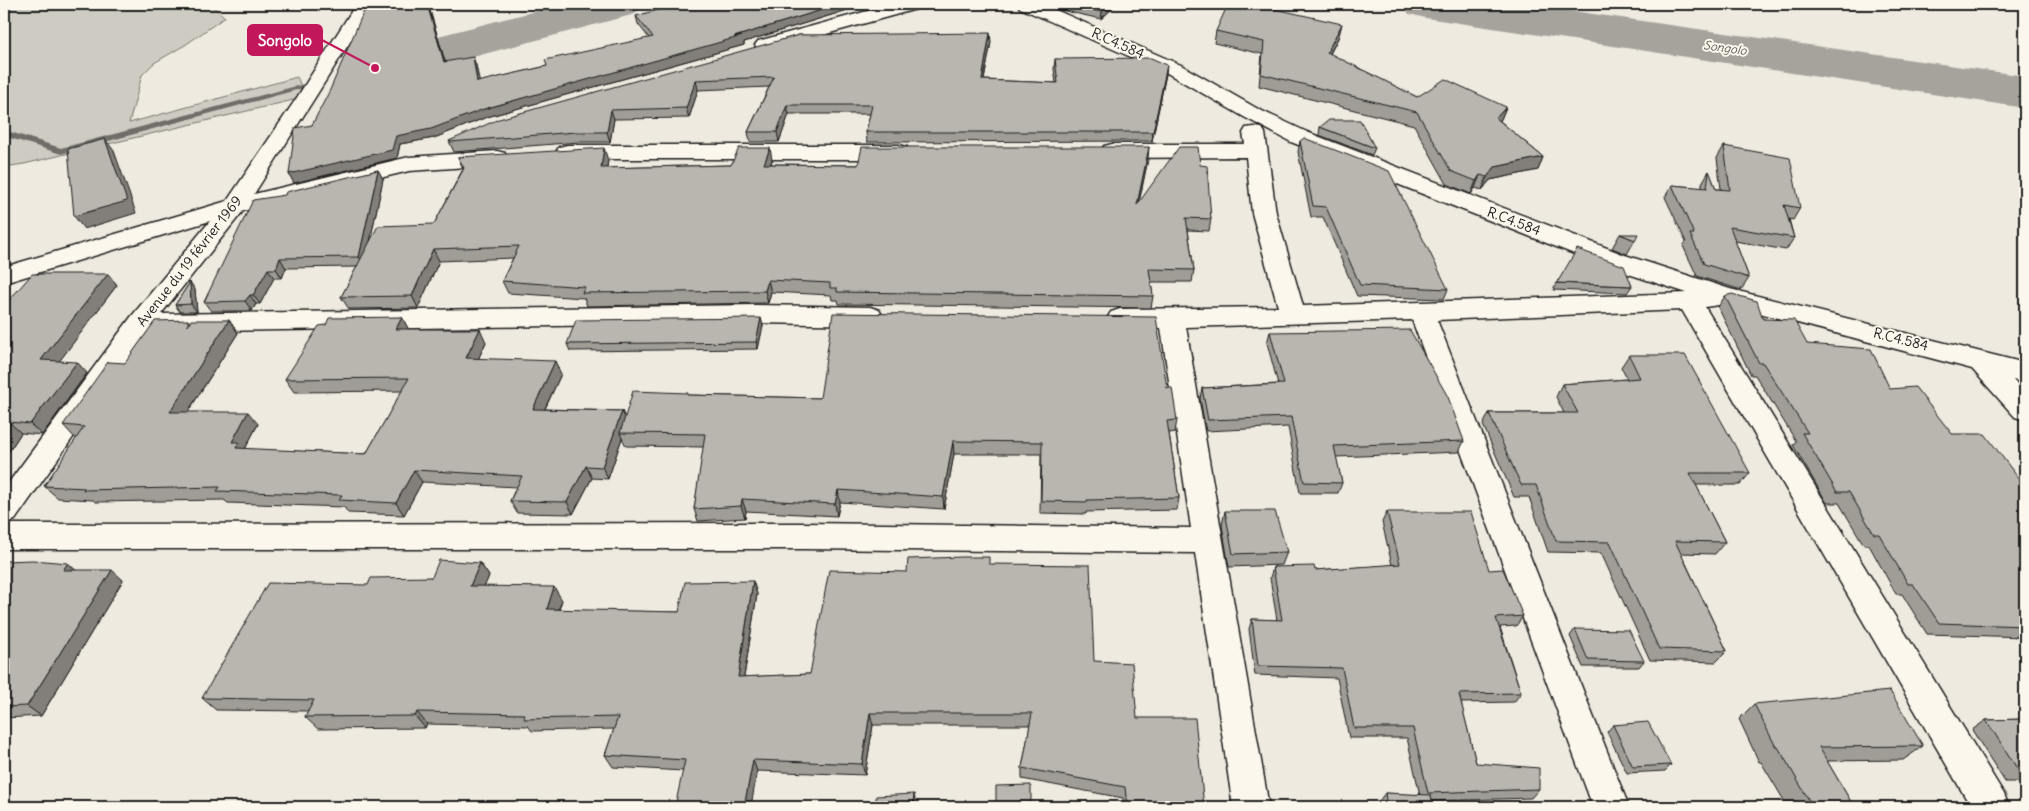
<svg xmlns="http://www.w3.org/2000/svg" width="2029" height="811" font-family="Delius,sans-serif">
<rect width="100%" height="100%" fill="#eeeadf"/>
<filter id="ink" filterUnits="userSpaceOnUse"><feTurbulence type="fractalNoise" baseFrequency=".02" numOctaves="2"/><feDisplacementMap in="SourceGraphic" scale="10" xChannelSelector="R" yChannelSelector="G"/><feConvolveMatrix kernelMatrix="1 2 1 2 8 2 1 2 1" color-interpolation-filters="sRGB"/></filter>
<g filter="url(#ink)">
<path fill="#ceccc2" stroke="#75746f" d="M4,4H212L211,5L225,17L185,45L154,63L142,75L129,123L297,77L306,97L24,164L4,167Z"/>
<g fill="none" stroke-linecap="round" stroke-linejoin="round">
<path fill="#6f6d69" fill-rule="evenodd" d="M304,84H307L311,86L61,154L4,136V130L61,148Z"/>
<path fill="#a6a39d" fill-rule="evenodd" d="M563,4H642L635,14L375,83L357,79L349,68L357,57Z
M1402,4H1524L2025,76V108L1426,18L1409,14Z"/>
<defs>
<path id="street" d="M356,4H374L254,194L409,157L497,151L505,153L508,158L505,163L497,165L409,171L243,211L161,314L755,305L870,307L879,310L883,316L879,322L870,325L755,323L147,332L15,520L4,523V489L131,317L210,221L4,283V267L227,201L296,99Z
M893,4H922L920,8L765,51L758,49L755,45L758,41Z
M1018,4H1042L1181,65L1258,109L1307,132L1625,255L1730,289L2025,363V383L2013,380L2025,393V420L2015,417L1972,369L1725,304L1705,307L2004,794L2009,807H1971L1682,310L1437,320L1629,807H1593L1412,320L1186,327L1269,807H1233L1195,553L804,549H4V524L804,523L1191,528L1161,328L1120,327L1111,324L1107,318L1111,312L1120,309L1278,307L1252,213L1246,157L1112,158L1104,156L1101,151L1104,146L1112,144H1245L1243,133L1246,128L1254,127L1262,128L1265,133L1276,213L1303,306L1687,293L1607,267L1291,142L1244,117L1167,73L1020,8Z
M567,145H899L907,147L910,152L907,157L899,159H567L559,157L556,152L559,147Z"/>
</defs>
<use href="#street" stroke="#1c1c1c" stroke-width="3"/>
<use href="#street" fill="#fbf7ec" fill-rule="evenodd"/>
</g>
<path fill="#9f9d96" stroke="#1c1c1c" d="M387,4H428L445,62L476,65L479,82L547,66L649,38L638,24L636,16L659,10L656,4H867L744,42V45L487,117L434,138L400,144L397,158L294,183L289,174L312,125Z
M1043,4H1117L1101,19L1061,10Z
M1278,4L1275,9L1339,36L1330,54L1417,97L1506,107L1501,119L1500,121L1543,157L1538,170L1490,180L1482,190L1475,188L1471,194L1447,184L1414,125L1259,86L1262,54L1214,43L1216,31Z
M799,35L991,42L984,80L1056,83L1054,69L1055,59L1166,74L1152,141L867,142L866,132L870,114H789L779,142H750L748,132L769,87L698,90L689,118L614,119L610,142H579L454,152L449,141Z
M1320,127L1375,148L1372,155L1319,135Z
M1300,141L1448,289L1444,299L1357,296L1323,217H1311L1298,152Z
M1724,146L1800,208L1793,220L1789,219L1794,238L1786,250L1735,241L1749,278L1741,290L1697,276L1683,246L1686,242L1665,197L1672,185L1702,188V183L1709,171L1716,189H1721L1717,158Z
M458,157L608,160L607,168L731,165L772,160L771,164L858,165L1148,159L1139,202L1200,165L1211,219L1209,231L1188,230L1194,270L1192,282H1151L1153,296L1151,308L839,304L838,300H832L831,295L771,292L768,303L587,306L584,298L508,293L502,281L513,258L439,261L418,308L349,309L341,297L357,267L286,268L282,278H274L260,304H256L252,311H211L204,302L285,195L378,170L383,179L370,241L434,224L463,169Z
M1620,234L1635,240L1627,254L1612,248Z
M108,274L117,285L59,361L87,373L42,435L21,433L4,459V306Z
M190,282L195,290L197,312H180L175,305Z
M1557,283L1632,286L1627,293L1553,290Z
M1725,296L1807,344L1890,389L2025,487V637L1927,634L1902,594H1896L1869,545H1864L1839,503H1827L1793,445L1796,441L1755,375H1751L1718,307Z
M402,317L408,329L486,342L478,359L561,374L545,409L622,411L625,418L689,395L820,398L1167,388L1177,420L1175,432L1169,433L1179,498L1177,510L1086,512V514L1040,513L1041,454H954L944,509L840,502L837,516L746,511L745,518L698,521L694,509L704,447L626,446L622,438L608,479L592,478L573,514L517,513L510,501L516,487L422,482L404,515L348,513L344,507L228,503L224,500L96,502L93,500L58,498L44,486L77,438H75L63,425L125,363L188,320L190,323L229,320L238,333L188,412L258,424L245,449L366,454L402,391L294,392L285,379L326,325Z
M763,325L758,349L570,351L567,344Z
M1270,332L1464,441L1459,452L1336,457L1342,483L1338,493H1300L1288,427L1206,431L1200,399L1202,388L1278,384L1267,343Z
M1629,355L1750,473L1740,485H1696L1725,542L1715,554L1681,553L1727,651L1716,662L1650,660L1601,553L1548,552L1529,497H1514L1483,425L1489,413H1564L1556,397L1562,384L1627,379L1621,367Z
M1225,511L1287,552L1282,565L1229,567L1222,525Z
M1387,512L1489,570L1523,616L1516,626L1500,627L1521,693L1514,702L1461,703L1476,763L1539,789L1531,798L1432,801L1433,807H1380L1379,801L1385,793L1420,795L1407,738H1349L1337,678L1255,675L1249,629L1252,619L1277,620L1270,578L1273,567L1315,570L1392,565L1382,522Z
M4,561L75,570L123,580L41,716L4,718Z
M480,563L489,576L484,586L562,600L559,610L679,612L753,581L757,594L744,677L810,674L907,572L990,564L1094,661L1204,807H1124L1123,798L1022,779V768L1030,725H873L865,775L757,771H683L613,767L605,755L614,729L532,731L528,726L427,724L425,728L318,729L305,717L308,711L216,710L202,698L368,585L432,577Z
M1575,629L1644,661L1639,667H1583L1570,636Z
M1754,704L1923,746L1903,760L1827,761L1854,807H1788L1761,762H1759L1739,719Z
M2025,719V782H2005L1972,730L1986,720Z
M1613,725L1671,765L1665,771L1627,773L1607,732Z"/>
<path fill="#827f7a" stroke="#1c1c1c" d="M427,4H428L448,71L444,62Z
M841,4H867L744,42V45L487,117L434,138L400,144L397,158L294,183L289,174L396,136L484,109L734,37Z
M1110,4H1117L1101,19L1102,12Z
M1273,4H1278L1268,20L1271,8Z
M1342,24L1339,36L1324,65L1327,52Z
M990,33L991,42L982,90V80Z
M473,57L476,65L481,90L477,82Z
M1167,65L1166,74L1152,141L1153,132Z
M696,80L698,90L689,118L686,108Z
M787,105L789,114L779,142L777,132Z
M1506,107L1501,119L1491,130L1496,118Z
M611,110L614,119L610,142L607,132Z
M105,139L114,151L136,213L84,229L74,216Z
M1149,147L1148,159L1136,217L1137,205Z
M604,148L608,160L605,180L601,168Z
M770,148L772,160L766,176L764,164Z
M1543,157L1538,170L1490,180L1482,190L1487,177L1495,167Z
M378,170L383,179L365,266L359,257Z
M1480,175L1475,188L1471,194L1476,181Z
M433,249L439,261L418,308L412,296Z
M280,258L286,268L282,278L276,269Z
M268,269L274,278L260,304L253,295Z
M108,274L117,285L52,371L41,360Z
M768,280L771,292L768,303L765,291Z
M190,282L195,290L197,312L191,304Z
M250,295L256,304L252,311L245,301Z
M402,317L409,330L396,329Z
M761,318L763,325L758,349L756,342Z
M229,320L238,333L180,424L170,412Z
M480,329L486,342L473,371L466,358Z
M555,361L561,374L539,421L533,409Z
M77,362L87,373L42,435L30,424Z
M622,411L627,423L620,433L622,438L608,479L602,467Z
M248,412L258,424L245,449L246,461L232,442Z
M9,422L21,433L4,459V430Z
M953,441L954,454L944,509L943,497Z
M586,466L592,478L573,514L567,502Z
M414,470L422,482L404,515L396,503Z
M838,490L840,502L837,516L835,504Z
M742,499L746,511L745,518L741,506Z
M68,563L80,574L63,570Z
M480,563L489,576L479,599L470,586Z
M112,570L123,580L41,716L27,706Z
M753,581L757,594L742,689L738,677Z
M554,587L562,600L554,622L547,609Z
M417,712L427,724L425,728L415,716Z
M870,713L873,725L865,775L862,764Z
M753,760L757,771L751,807H744Z
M914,794L915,799L914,807H913Z"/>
<path fill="#b9b6af" stroke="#1c1c1c" d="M387,4H427L444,62L473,57L477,82L547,66L545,60L653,37L636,16L662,9L658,4H841L734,37L742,36L484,109L431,129L396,136L392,150L289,174L295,128L312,125L330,90L366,6Z
M1063,4H1110L1102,12Z
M1228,4H1273L1271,8L1342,24L1327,52L1417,97L1445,79L1506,107L1496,118L1543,157L1495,167L1487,177L1480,175L1476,181L1451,171L1417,112L1261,74L1264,42L1216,31Z
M990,33L982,80L1058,83L1055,59L1151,58L1167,65L1153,132H866L872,105H787L777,132H748L774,77L696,80L686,108L611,110L607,132H576L450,142L449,141L499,119L799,35Z
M1329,120H1360L1375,148L1320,127Z
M1304,138L1389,171L1448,289L1360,285L1326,207L1313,206L1300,141Z
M105,139L127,201L74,216L68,149Z
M1724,146L1790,158L1800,208L1784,205L1794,238L1730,227L1749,278L1704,264L1690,234H1694L1672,185L1707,188L1709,171L1716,189L1730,190Z
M862,147H1149L1137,205L1179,147H1198L1200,165L1207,166L1211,219L1186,218L1194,270L1149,269L1153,296L837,292V288H830V283L768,280L765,291L582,293L585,287L502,281L519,246L433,249L412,296L341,297L378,226L434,224L464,168L458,157L604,148L601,168L731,165L739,148H770L764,164L858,165Z
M378,170L359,257L280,258L276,269H268L253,295H250L245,301L204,302L253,200L285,195L286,192Z
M1620,234H1638L1635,240Z
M1577,249L1624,266L1632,286L1557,283Z
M32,274H108L41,360L77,362L30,424L9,422L4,430V306Z
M190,282L191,304L175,305Z
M1732,294L1757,301L1763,319L1794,320L1807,344L1871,349L1890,389L1915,387L1952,434H1985L2025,487V626L1939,623L1913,584H1908L1879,534H1874L1849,492H1837L1802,433H1808L1763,363H1759L1725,296Z
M833,313L1156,317L1167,388H1172L1177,420L1167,421L1179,498L1087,500V502L1041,501L1042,442L953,441L943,497L838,490L835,504L742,499L741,506L694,509L705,434L620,433L633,391L688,393L687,395L820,398Z
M402,317L396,329H480L466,358L555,361L533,409L622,411L602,467L586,466L567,502L510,501L522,476L414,470L396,503L339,500L342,495L217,491L220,487L83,490L85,488L44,486L84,427L63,425L108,362L125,363L155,321L188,320V326L191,320H229L170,412H248L232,442H239L236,448L366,454L409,378L285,379L319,326L326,325L329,318Z
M761,318L756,342L567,344L576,320Z
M1410,330L1448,397L1464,441L1334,446L1342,483L1304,482L1291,417L1208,420L1202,388L1284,384L1270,332Z
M1629,355H1685L1750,473H1690L1725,542L1675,541L1727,651L1659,649L1610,542L1556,541L1536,485H1521L1489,413H1578L1562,384L1640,378Z
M1225,511H1275L1287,552L1233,554Z
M1387,512H1471L1489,570L1503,569L1523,616L1496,618L1521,693L1459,694L1476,763L1539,768V789L1428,793L1413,728H1354L1342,668L1258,666L1252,619L1282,620L1273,567L1314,566L1315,570L1400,564Z
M962,557H989V564L1090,565L1094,661L1132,663L1137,718H1195L1204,807H1127L1125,787L1022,768L1032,713H870L862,764L753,760L744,807H675L685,760L605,755L618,717L524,719L525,714L417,712L415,716L305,717L314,700L202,698L268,583L368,585L371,578L432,577L439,560L480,563L470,586L554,587L547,609L679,612L685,582L753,581L738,677L810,674L829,570L907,572L908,559Z
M33,560L68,563L63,570H112L27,706L4,707V561Z
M1575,629L1629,630L1644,661L1588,660Z
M1890,691L1923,746L1819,747L1854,807H1813L1778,747H1776L1754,704Z
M2025,719V773H2020L1986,720Z
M1648,722L1671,765L1633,767L1613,725Z
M1031,785V807H996V786Z
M1385,793L1431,795L1433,807H1387Z
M914,794L913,807H876V796Z"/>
</g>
<g text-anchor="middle" stroke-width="4" stroke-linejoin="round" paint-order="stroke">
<g font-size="12" font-style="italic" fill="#5a5956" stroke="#fbf7ec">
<text transform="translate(1725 48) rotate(8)" y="4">Songolo</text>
</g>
<g font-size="14" fill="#1c1c1c" stroke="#fbf7ec">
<text transform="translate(1118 43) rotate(24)" y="5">R.C4.584</text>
<text transform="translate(1514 221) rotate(21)" y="5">R.C4.584</text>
<text transform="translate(189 261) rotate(-52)" y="5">Avenue du 19 février 1969</text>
<text transform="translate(1901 339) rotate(14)" y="5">R.C4.584</text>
</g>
</g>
<path fill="none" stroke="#c2185b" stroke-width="2" d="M375 68L322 40"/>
<circle fill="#c2185b" stroke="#fbf7ec" stroke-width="2" cx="375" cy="68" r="5"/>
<rect fill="#c2185b" stroke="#c2185b" stroke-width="2" x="248" y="25" width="74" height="30" rx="5"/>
<g font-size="15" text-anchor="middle" font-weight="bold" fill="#fff">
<text x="285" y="46">Songolo</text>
</g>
<rect width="2029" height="811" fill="none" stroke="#fbf7ec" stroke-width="20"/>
<rect x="10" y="10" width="2009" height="791" fill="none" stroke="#1c1c1c" stroke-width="2" filter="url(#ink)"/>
</svg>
